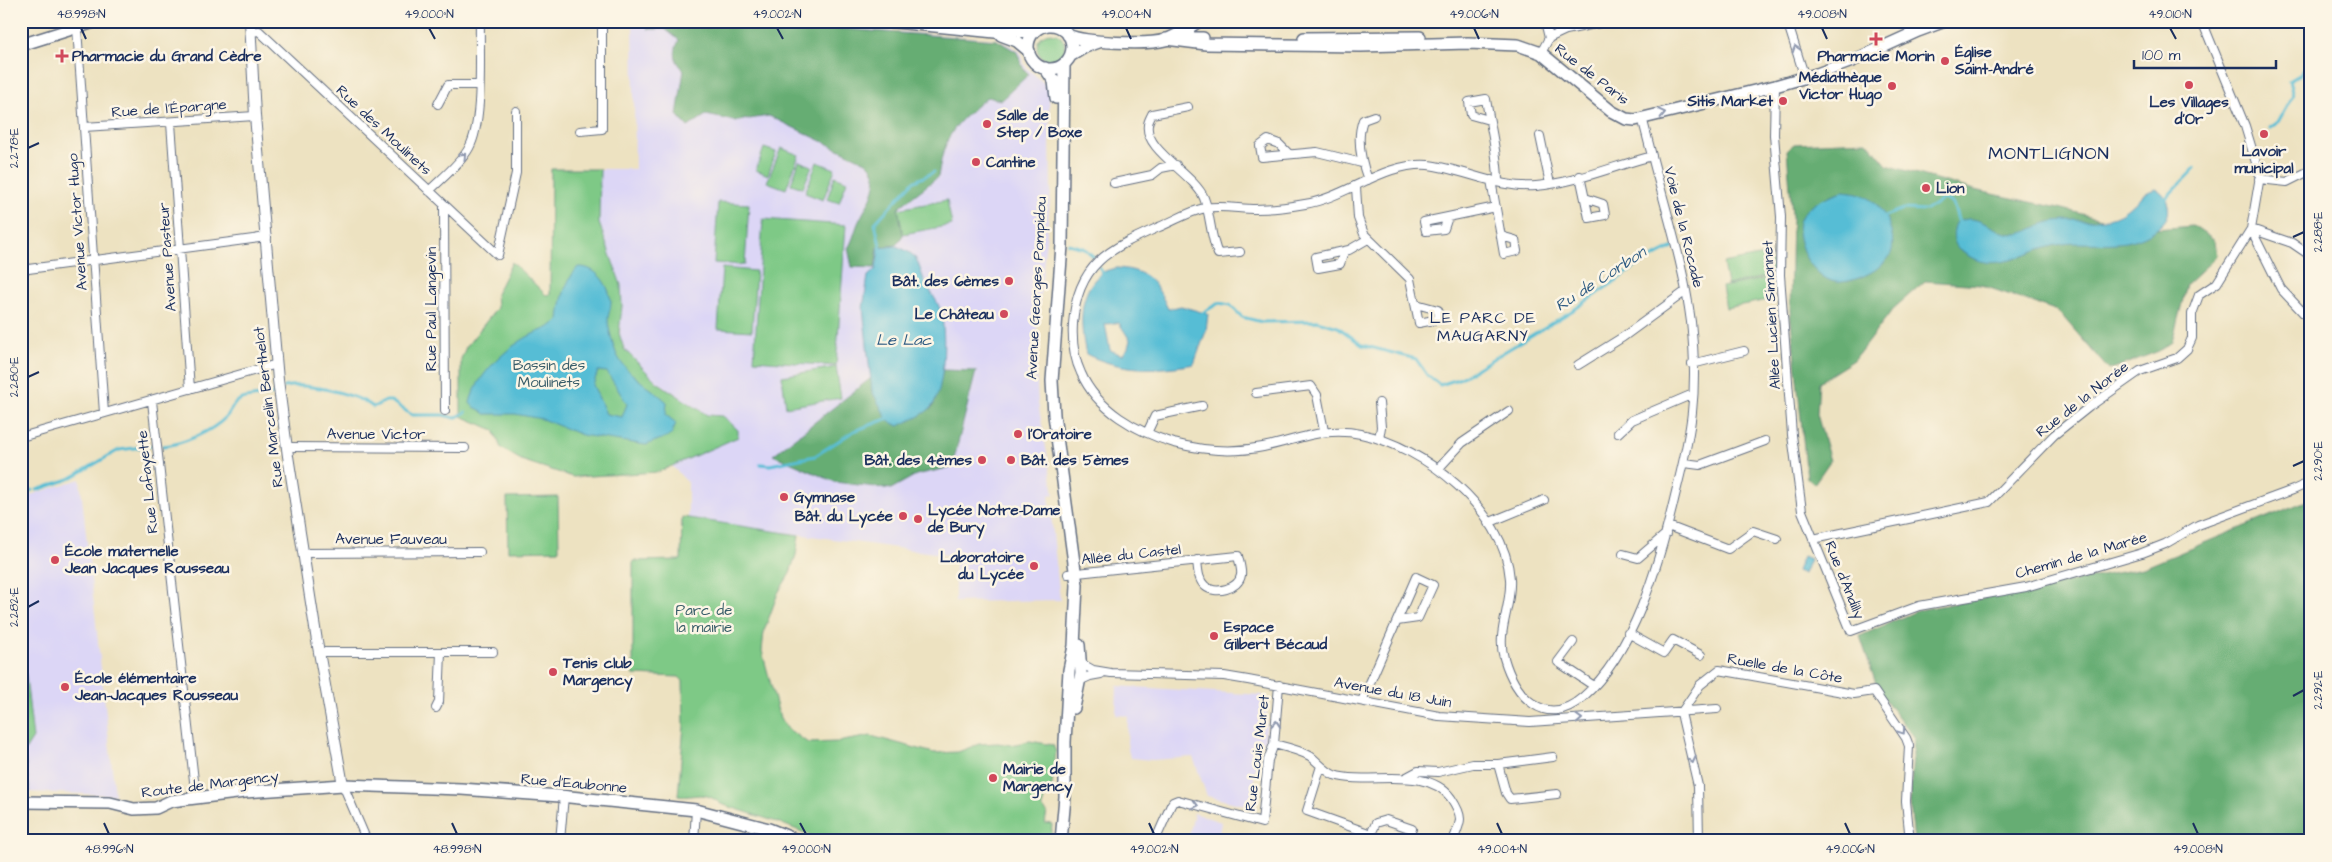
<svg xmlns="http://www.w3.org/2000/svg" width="2332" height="862" font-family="'Architects Daughter',sans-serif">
<rect width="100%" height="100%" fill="#fcf5e5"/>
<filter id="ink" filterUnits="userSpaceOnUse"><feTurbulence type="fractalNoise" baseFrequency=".02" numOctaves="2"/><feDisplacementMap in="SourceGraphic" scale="10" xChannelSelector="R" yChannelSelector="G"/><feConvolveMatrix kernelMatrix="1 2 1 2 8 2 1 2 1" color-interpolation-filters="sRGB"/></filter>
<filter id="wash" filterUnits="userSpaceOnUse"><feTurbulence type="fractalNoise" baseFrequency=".0096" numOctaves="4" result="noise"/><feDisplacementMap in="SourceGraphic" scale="20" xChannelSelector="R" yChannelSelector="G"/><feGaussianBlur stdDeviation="1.12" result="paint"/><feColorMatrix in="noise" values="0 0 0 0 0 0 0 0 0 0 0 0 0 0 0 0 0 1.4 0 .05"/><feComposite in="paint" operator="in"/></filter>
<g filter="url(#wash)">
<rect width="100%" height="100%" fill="#ede2c1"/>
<path fill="#dcd6f6" d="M633,21H764L997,39L1019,50L1025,66L1049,88L1051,191L1035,348L1038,402L1054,494L1049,495L1060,600L955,602V556L688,519V483L672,466L738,437L723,416L707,415L645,373L626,352L620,338L621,285L599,223L600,169H635Z
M80,479L115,795L30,792L24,752L33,738L21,635V498Z
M1117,686L1263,695L1267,714L1265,740L1257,751L1252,798L1248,806L1207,796L1193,757L1153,760L1130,758L1127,743L1128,716L1116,715Z
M1194,813L1221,822L1218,841H1188Z"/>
<path fill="#7ec986" stroke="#4c7c72" d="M1037 47a14 14 0 1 1 28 0a14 14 0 1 1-28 0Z
M764,148L776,152L768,175L756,170Z
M781,148L799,155L786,189L767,182Z
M799,161L812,166L803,188L791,184Z
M817,162L835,169L823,200L805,193Z
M551,169H600L599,223L621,285L622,306L619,333L624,349L657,382L707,415L723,416L738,430V437L658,472L573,477L521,460L501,448L494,430L461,416V359L466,347L497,308L496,294L512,262L546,295L550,294Z
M835,176L847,181L839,203L827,199Z
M947,200L952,225L903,234L898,209Z
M718,202L749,204L745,265L714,263Z
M763,219L846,225L836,366L754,360Z
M1769,254L1774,275L1727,285L1723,263Z
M722,268L756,271L752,331L718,329Z
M1768,278L1773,299L1726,308L1722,287Z
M836,367L841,398L786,407L782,376Z
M558,497L559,550L508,551L507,498Z
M682,517L799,535L796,555L789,575L778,593L764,631L762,651L780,719L788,729L808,743L837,742L871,736L934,753L958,752L979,744L998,743L1011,745L1030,741L1053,745L1056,752L1051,792L1045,796L1042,807L1047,812L1045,823L1052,824L1051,841H825L780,823L721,804C703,789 696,798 678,796L684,725L683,681L679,677L633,675V561L681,560Z
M21,635L33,738L24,752L30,792L28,787H21Z"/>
<path fill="#66ad73" stroke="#406e68" d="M646,21H731L997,40L1017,52L1023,68L1029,74L1001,100L987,97C954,125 945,133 938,177L898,208L903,235L896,245L878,247L875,268L852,267L848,248C854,239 855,228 860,219C869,201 886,178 866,162L769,116L736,121L706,115L688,127L677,115L684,70C674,60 673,53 679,40L665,29H648Z
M1867,141L1887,165L1974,190L2059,208L2143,230L2193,226L2215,241L2217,256L2187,284L2172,342L2159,351L2109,370L2058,311L1981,285L1925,281L1893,309L1854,360L1819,382L1817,414L1830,461L1814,484L1807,478L1790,311L1792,215L1787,150L1794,144Z
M943,370L976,371L952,467L916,475L891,489L835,482L773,455L871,378L872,391L931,409L934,404Z
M2311,499V841H1914L1910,803L1914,738L1878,690L1860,636L1919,610L2143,568Z"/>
<path fill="#57bdd5" stroke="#39769a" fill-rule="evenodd" d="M2156,189C2164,193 2166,197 2168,206C2170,215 2166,220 2160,226C2131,252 2095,240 2062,244C2025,250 1996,278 1961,251C1952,243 1952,233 1956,223C1978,209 1994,236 2017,234C2027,233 2036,226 2046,223C2068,216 2093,225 2115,216C2132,210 2138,193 2156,189Z
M1843,191C1850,192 1858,192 1865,196C1882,204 1896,231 1892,250C1889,268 1852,284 1836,282C1826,281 1817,272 1811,265C1805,258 1803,251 1800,242C1791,209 1818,200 1843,191Z
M896,246C921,256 916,261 925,282C930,292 938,301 941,312C946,333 945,389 932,406C926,415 909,420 899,426L888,421L872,391L863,308L868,276L876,269L879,248Z
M578,267C597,266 610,286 611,303C611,309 608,314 608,319C608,328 613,344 616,353C625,374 651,387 667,402L666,415L676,423L671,435L646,445L582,435L542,419L515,414H485C480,408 474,409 470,403C476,376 505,349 529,336C540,330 550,329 559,320C561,300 564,283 578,267ZM598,371L607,372L627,404L622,417L606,414L593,385Z
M1117,268C1148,270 1156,282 1168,309L1181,306L1208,314L1206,331L1194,364C1158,371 1119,371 1086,354C1080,328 1077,291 1102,273C1105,270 1113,269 1117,268ZM1119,323L1130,340L1128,348L1122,355L1110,350L1105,324Z
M1803,556L1810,559L1804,574L1797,571Z"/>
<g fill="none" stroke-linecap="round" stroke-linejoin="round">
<path stroke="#57bdd5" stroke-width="3" d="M2270,128L2278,122L2293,95L2289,81L2301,74L2311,59
M2164,200L2195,168
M1882,217L1903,209L1926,210L1944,199C1957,203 1955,215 1960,225
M1068,244L1084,248L1094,257
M881,250L875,223L913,182L934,172
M1099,267L1104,275
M1199,315L1219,303L1230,305L1242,317L1262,322L1317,321L1338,327L1362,345L1416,359L1427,375L1440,385L1461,378L1575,309L1638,265L1673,247
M284,387C305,382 357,394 373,407L386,401H391L412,415H443L455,418L466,412
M163,446C181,445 213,431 226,417C231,412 232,405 238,401C248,395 260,398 272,394
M761,464L770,465L815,456L854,431L889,418
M37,490L69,479L119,450L150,446
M21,494L32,490"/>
</g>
</g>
<g filter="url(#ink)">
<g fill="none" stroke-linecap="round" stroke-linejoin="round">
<defs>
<path id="minor" d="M1787,21L1805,78
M77,28L104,413
M250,32L259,31L498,255L516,173V111
M1549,38L1566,30L1610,21
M1541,53L1549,38L1545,21
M1775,86L1774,135L1781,217L1780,275L1792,435L1802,511L1851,631L1919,606L2026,587L2142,553L2165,544L2198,525L2293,490L2311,482
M438,104L448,85H478
M1188,107L1152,114C1151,117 1148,121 1148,125C1144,150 1194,174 1204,198C1211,216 1210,236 1218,254L1240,252
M1642,117L1652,156
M1489,120L1471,115L1469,102L1486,99C1490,126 1498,154 1498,182
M171,123L190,389
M84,127L255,116
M580,131L602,129V21
M1540,136L1550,184
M1289,154L1279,144L1268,140L1260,146L1262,157L1317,152L1362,163
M1652,156C1666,211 1684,266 1691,322C1694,349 1695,385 1692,412C1689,442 1681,471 1674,500C1659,563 1634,653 1583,697C1545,730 1515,696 1504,658C1496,632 1512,606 1510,579C1505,510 1425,447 1361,434C1324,426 1298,440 1263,447C1233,453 1204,451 1174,443C1137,432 1097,410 1081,373C1074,358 1072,340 1073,324C1077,264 1109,249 1159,227C1174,221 1190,211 1205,208C1221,205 1240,209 1255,209C1271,209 1289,207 1305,204C1347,197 1384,162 1428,165C1464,169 1499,189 1536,186C1575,183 1614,166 1652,156Z
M1580,176L1589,218L1605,215L1603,204L1585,198
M2259,179L2287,182L2311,170
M1368,180C1361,161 1356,139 1363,120L1374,116
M1491,180L1504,254L1517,251L1515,240L1501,236
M1114,183L1152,175L1161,168L1176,165
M1356,187L1358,218L1364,234L1410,279L1419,323L1439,319L1438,310L1416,304
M429,191C441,179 461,163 469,148C484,121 479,54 480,21
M444,207L445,411
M1448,217L1444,229L1426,231L1424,222L1496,207
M2251,229L2281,289L2311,321
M2251,229L2292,243L2311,256
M1344,252L1340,264L1318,268L1316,257L1349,250L1368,239
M21,270L267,237
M1692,364L1744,351
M1578,365L1623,337L1686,291
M1256,393L1311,386L1317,395L1324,431
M152,401L196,799
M1379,403L1381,427L1379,439
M1147,433L1155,416L1202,406
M1618,433L1632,420L1693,394
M21,437L277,364
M287,447L465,448
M1684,463L1700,465L1765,441
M1438,469L1462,443L1509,411
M1488,523L1544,500
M1668,526L1728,549L1753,531L1777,539
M1813,539L1989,502L2054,435L2089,407L2140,371L2177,358L2187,349L2192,338V314L2199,295L2217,283L2251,229L2260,176L2245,126L2202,21
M303,553L480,552
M1623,554L1638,558L1666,534
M1068,574L1238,556C1239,561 1242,570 1241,575C1239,589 1215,595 1205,586C1198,580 1198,569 1197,560
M1628,633L1664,653L1673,640L1701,655
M1573,642L1558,662L1594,686
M319,652H493
M1079,662L1093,670L1111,673L1224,676L1248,680L1439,716L1530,722L1717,709
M1077,682L1090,676L1101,674
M1362,701L1416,577L1433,585L1418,618L1397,621
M436,708L439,702L441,652
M1681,713L1700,685L1719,670L1854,694L1874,691L1906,738L1909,746L1906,801L1910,841
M1681,713L1698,786L1699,841
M1274,744C1286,747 1299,750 1310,756C1318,762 1325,771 1334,775C1368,786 1426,764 1451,798C1455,804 1460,812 1460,819C1460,825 1455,835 1453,841
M1498,764L1553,757
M1321,766L1307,811L1371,834L1376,823L1386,820L1412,829
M1405,778L1418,771L1438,772L1473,764H1498L1506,793L1510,799L1557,794
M343,785L367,841
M560,841L564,796
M694,841L696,810
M1155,841L1171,805L1173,802L1178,800L1262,823L1268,760L1274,744L1279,685"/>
<path id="tertiary" d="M250,21L255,116L278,380L288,456L317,641L343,785
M1060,21L1064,31
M1044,27L1049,21"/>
<path id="secondary" d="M885,21L995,32L1035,31
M1028 47a22 22 0 1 1 44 0a22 22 0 1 1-44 0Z
M1184,30L1192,38H1203
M1001,35L1017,41L1029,51
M1068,35C1084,43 1148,45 1165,40C1177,36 1188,28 1199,21
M1304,38L1420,37
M1166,39L1206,44L1361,46L1468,43L1518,45L1541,53L1611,111L1626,119L1635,120L1775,86L1817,74L1852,61L1918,31L1945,21
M21,45L97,21
M1070,56L1085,47L1099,42
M1045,68L1054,81L1056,98
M1074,708L1081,673L1079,645
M21,802L110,803L134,809L156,808L171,801L245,792L343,785L461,789L560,796L696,810L769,829L799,841
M1061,841L1065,797V742L1069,670L1074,646L1077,585L1054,415L1052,381L1062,245L1064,64"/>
</defs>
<use href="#minor" stroke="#646e81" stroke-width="10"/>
<use href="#tertiary" stroke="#646e81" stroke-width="12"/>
<use href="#secondary" stroke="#646e81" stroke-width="14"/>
<use href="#minor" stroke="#fff" stroke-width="8"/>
<use href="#tertiary" stroke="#fff" stroke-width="10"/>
<use href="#secondary" stroke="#fff" stroke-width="11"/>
</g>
<defs><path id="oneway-chevron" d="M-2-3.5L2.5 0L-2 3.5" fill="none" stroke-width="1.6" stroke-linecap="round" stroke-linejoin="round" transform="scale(1.25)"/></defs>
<g stroke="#8d97ae">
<use href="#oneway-chevron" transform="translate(1796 49) rotate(-108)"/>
<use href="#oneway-chevron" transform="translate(1662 113) rotate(-13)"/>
<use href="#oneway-chevron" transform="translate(463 156) rotate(-47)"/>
<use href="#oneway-chevron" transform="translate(1579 719) rotate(-3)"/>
<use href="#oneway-chevron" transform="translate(1276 724) rotate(-85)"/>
<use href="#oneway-chevron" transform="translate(1902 731) rotate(56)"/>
<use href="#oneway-chevron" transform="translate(1692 760) rotate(77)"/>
<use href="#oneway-chevron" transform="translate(1195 805) rotate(15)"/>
</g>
</g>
<path fill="none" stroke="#1b2f5e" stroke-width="2" d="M81,28L86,39M429,28L435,39M777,28L783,39M1126,28L1131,39M1474,28L1479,39M1822,28L1827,39M2170,28L2176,39M28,148L39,143M2293,237L2304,232M28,377L39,372M2293,466L2304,461M28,607L39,601M2293,696L2304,690M104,823L109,834M452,823L457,834M800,823L806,834M1149,823L1154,834M1497,823L1502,834M1845,823L1850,834M2193,823L2198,834"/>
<g fill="#d1495b" stroke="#fcf5e5" stroke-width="2">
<path d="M1873.5 31.5h5v5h5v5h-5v5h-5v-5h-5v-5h5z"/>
<path d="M59.5 48.5h5v5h5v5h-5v5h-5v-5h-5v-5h5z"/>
<circle cx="1945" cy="61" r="5"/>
<circle cx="2189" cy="85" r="5"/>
<circle cx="1892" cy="86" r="5"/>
<circle cx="1783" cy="101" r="5"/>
<circle cx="987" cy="124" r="5"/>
<circle cx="2264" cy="134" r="5"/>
<circle cx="976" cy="162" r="5"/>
<circle cx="1926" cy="188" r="5"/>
<circle cx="1009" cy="281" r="5"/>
<circle cx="1004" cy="314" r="5"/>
<circle cx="1018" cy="434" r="5"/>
<circle cx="982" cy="460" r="5"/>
<circle cx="1011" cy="460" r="5"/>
<circle cx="784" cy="497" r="5"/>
<circle cx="903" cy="516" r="5"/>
<circle cx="918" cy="519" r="5"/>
<circle cx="55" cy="560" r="5"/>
<circle cx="1034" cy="566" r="5"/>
<circle cx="1214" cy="636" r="5"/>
<circle cx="553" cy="672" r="5"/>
<circle cx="65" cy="687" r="5"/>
<circle cx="993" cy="778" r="5"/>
</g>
<g text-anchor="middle" stroke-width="5" stroke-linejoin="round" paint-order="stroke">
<g font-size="15" font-weight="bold" fill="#1b2f5e" stroke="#fcf5e5" text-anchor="start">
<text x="1955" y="57">Église<tspan x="1955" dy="17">Saint-André</tspan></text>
<text x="72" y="61">Pharmacie du Grand Cèdre</text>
<text x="1876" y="61" text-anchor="middle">Pharmacie Morin</text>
<text x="1882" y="82" text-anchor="end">Médiathèque<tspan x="1882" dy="17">Victor Hugo</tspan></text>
<text x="1773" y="106" text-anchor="end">Sitis Market</text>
<text x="2189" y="107" text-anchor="middle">Les Villages<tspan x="2189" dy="17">d'Or</tspan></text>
<text x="997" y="120">Salle de<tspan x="997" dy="17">Step / Boxe</tspan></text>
<text x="2264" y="156" text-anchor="middle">Lavoir<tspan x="2264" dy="17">municipal</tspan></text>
<text x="986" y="167">Cantine</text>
<text x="1936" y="193">Lion</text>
<text x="999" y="286" text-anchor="end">Bât. des 6èmes</text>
<text x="994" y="319" text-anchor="end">Le Château</text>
<text x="1028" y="439">l'Oratoire</text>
<text x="972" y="465" text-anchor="end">Bât. des 4èmes</text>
<text x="1021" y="465">Bât. des 5èmes</text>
<text x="794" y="502">Gymnase</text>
<text x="928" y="515">Lycée Notre-Dame<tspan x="928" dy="17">de Bury</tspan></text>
<text x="893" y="521" text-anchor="end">Bât. du Lycée</text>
<text x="65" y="556">École maternelle<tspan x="65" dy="17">Jean Jacques Rousseau</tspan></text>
<text x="1024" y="562" text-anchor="end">Laboratoire<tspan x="1024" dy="17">du Lycée</tspan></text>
<text x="1224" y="632">Espace<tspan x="1224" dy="17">Gilbert Bécaud</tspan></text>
<text x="563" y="668">Tenis club<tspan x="563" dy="17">Margency</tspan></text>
<text x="75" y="683">École élémentaire<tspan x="75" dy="17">Jean-Jacques Rousseau</tspan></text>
<text x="1003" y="774">Mairie de<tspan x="1003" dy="17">Margency</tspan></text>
</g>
<g font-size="15" fill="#1b2f5e" stroke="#fcf5e5">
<text transform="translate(1592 74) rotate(38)" y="5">Rue de Paris</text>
<text transform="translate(169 108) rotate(-4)" y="5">Rue de l'Épargne</text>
<text transform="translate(384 130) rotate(43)" y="5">Rue des Moulinets</text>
<text transform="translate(77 222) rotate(-94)" y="5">Avenue Victor Hugo</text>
<text transform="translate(1684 227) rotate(76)" y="5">Voie de la Rocade</text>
<text transform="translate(167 257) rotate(-94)" y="5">Avenue Pasteur</text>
<text transform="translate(1036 288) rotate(-87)" y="5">Avenue Georges Pompidou</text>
<text transform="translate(431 309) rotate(-90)" y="5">Rue Paul Langevin</text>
<text transform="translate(1771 315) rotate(-93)" y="5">Allée Lucien Simonnet</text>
<text transform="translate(2082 399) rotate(-38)" y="5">Rue de la Norée</text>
<text transform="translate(268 407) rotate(-97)" y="5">Rue Marcelin Berthelot</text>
<text x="376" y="439">Avenue Victor</text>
<text transform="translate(147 482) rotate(-96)" y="5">Rue Lafayette</text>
<text x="391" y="544">Avenue Fauveau</text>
<text transform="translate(1131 554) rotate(-6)" y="5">Allée du Castel</text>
<text transform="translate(2081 555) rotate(-16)" y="5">Chemin de la Marée</text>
<text transform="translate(1845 580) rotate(68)" y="5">Rue d'Andilly</text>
<text transform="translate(1785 668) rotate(10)" y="5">Ruelle de la Côte</text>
<text transform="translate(1393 692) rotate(10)" y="5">Avenue du 18 Juin</text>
<text transform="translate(1257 753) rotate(-83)" y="5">Rue Louis Muret</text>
<text transform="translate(574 783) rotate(5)" y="5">Rue d'Eaubonne</text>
<text transform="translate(210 784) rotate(-7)" y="5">Route de Margency</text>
</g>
<g font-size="15" fill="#395d6a" stroke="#fcf5e5">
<text x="549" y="370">Bassin des<tspan x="549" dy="17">Moulinets</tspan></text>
<text x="704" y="615">Parc de<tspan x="704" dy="17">la mairie</tspan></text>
</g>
<g font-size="16" font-style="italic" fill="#2d5a82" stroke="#fcf5e5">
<text transform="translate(1600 278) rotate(-33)" y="6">Ru de Corbon</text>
<text x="904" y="345">Le Lac</text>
</g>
<g font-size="16" letter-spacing="1" fill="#1b2f5e" stroke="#fcf5e5">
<text x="1483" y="323">LE PARC DE<tspan x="1483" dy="18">MAUGARNY</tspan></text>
</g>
<g font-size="18" letter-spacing="1" fill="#1b2f5e" stroke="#fcf5e5">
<text x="2049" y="159">MONTLIGNON</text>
</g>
</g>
<rect width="2332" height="862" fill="none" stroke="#fcf5e5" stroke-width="55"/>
<path d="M2134 60v8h142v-8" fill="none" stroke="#1b2f5e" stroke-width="2.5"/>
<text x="2142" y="60" font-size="15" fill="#1b2f5e" stroke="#fcf5e5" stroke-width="4" paint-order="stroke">100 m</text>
<rect x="28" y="28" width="2276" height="806" fill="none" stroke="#1b2f5e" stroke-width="2"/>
<g font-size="12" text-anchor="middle" fill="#1b2f5e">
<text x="81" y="18">48.998°N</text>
<text x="429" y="18">49.000°N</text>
<text x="777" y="18">49.002°N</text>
<text x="1126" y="18">49.004°N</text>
<text x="1474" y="18">49.006°N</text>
<text x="1822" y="18">49.008°N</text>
<text x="2170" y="18">49.010°N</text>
<text transform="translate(14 148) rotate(-90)" y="4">2.278°E</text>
<text transform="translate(2318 232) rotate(-90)" y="4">2.288°E</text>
<text transform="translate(14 377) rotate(-90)" y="4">2.280°E</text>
<text transform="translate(2318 461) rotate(-90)" y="4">2.290°E</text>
<text transform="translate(14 607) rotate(-90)" y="4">2.282°E</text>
<text transform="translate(2318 690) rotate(-90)" y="4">2.292°E</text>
<text x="109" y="853">48.996°N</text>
<text x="457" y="853">48.998°N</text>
<text x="806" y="853">49.000°N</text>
<text x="1154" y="853">49.002°N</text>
<text x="1502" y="853">49.004°N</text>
<text x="1850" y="853">49.006°N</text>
<text x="2198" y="853">49.008°N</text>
</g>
</svg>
